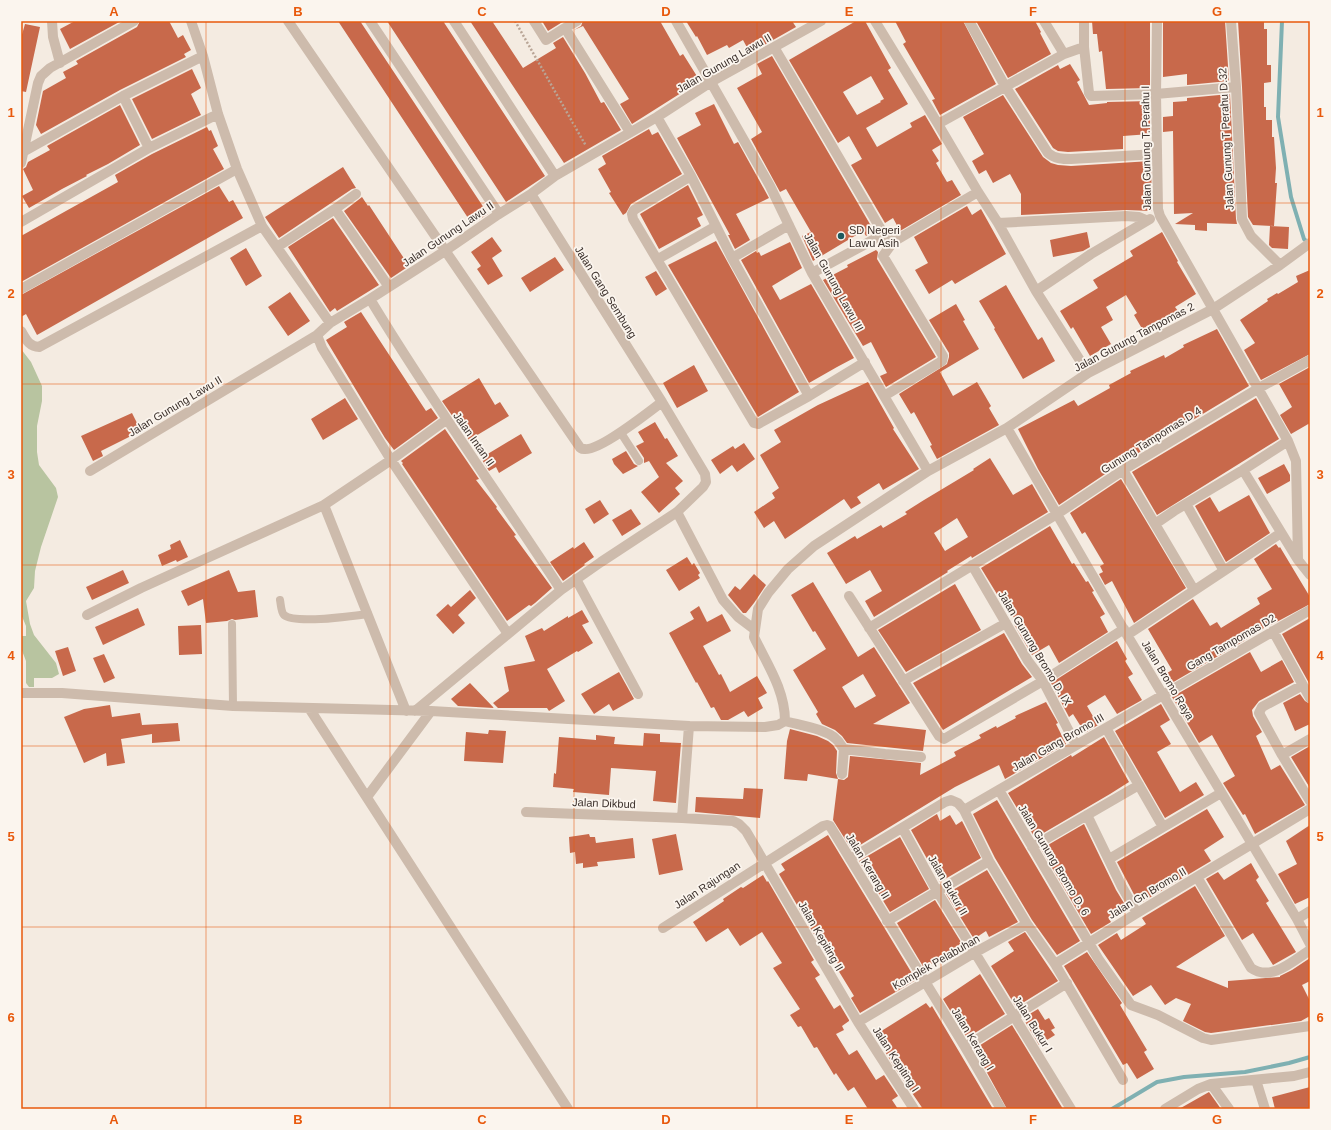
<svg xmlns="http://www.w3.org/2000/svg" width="1331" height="1130" font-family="Arial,sans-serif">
<rect width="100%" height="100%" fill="#f4ebe1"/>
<path fill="#b8c4a0" d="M21,349L31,362L42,386V401L37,426V452L39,465L56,488L58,497L41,547L35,571L34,588L26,601L30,624L34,635L56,663L59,674L52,678H34V687H29L26,683V661L21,648V636H26V626L21,614Z"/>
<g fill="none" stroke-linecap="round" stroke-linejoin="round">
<path stroke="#7fb0b2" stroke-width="4" d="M1282,21L1278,117L1291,197L1304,239L1309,244
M1112,1109L1157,1082L1184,1077L1245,1072L1289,1063L1310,1057"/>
</g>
<path fill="#c8694b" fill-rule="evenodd" d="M75,21H121L70,49L60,29Z
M140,21H169L178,38L183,35L191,50L184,54L186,57L120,90L41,134L36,125L43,91L66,78L63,72L78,64L76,61L137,27Z
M338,21H360L488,214L472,224Z
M387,21H443L545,176L506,202Z
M470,21H492L523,68L556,48L553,43L563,37L585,73L601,103L604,102L621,130L564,163Z
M542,21H564L548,31Z
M583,21H660L680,56L683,54L700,81L632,124L620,104L629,99L583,26L574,30L581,26Z
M686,21H792L796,27L750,53L743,40L729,48L727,45L707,55L697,36L696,37Z
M856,21H865L891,68L888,70L908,104L866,128L877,147L912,127L910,123L925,115L942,144L932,150L939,161L936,163L947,182L952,180L961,195L900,231L893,218L885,223L851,165L862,159L849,136L838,143L789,60ZM871,76L884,99L880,101L881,102L857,115L843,92Z
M895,21H963L996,84L940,115L932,100L935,99L903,44L906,42Z
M976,21H1035L1041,32L1040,33L1051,54L1008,78Z
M1092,21H1150V88L1106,89L1102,51L1099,52L1097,34H1093Z
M1163,21H1225L1229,81L1187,85V74L1163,77Z
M1238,21H1264V29H1267V65H1271V82L1264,83V107H1266V120H1272V137H1274L1276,168L1275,183H1277L1274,226L1253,225L1248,217L1242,87Z
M25,24L40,27L26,92L21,91V38Z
M772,56L874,231L866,236L863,231L813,261L802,236L811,232L786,189L780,192L751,139L762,132L737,88L762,74L757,64Z
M1070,64L1080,80L1077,82L1089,105L1107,103V102L1150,101V134L1123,136V149L1068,152L1058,151L1053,148L1015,89L1058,65L1060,69Z
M192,69L201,88L191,94L201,115L152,139L132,99Z
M1230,94L1236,219L1237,224L1207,223V231L1195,230V225L1175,224L1193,213L1174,214L1173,131L1163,132V117L1173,116V102L1187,101V98Z
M1003,95L1043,157L1051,163L1058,165L1071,166L1151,161L1152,211L1126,210L1021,215V194L1010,174L993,183L986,170L979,174L972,161L984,154L963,117Z
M714,104L734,144L738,142L769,198L736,214L750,240L735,249L728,235H730L677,138L701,125L695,113Z
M120,105L140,145L108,164L86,175L87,176L62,189L29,208L22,196L33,190L23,169L26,167L28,162L50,150L47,146Z
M207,127L209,131L211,130L218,146L213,149L224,169L21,282V236L118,182L115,175L152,154Z
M649,129L652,135L658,132L682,174L631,204L626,213L623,215L609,193L611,192L598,169L606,164L602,156Z
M343,167L356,188L352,189L279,238L265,217Z
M688,185L703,215L697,218L701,226L659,249L640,214Z
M219,186L229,202L233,200L243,218L37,335L26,314L21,317V295Z
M362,197L368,206L369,205L409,266L391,278L344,211Z
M967,206L972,215L981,209L1006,254L955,284L952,280L929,294L915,270L928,263L914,237Z
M333,218L379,285L337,311L335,308L330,312L288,247Z
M1270,226L1289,227L1288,249L1272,248L1269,245Z
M1087,232L1090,247L1083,251L1053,257L1050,240Z
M1162,232L1178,261L1177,262L1196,294L1175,307L1178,311L1144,332L1134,315L1137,313L1126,295L1106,307L1113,320L1101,327L1111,344L1090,356L1073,327L1071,329L1060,311L1098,288L1093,280L1133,256L1130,251Z
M492,237L502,251L492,258L503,276L488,285L477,269L481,266L471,252Z
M716,241L799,392L758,417L668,265Z
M790,242L802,268L772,286L780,300L811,284L854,358L837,367L809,383L741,260L756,251L757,253L759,252L761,256Z
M246,248L262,276L246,286L230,258Z
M876,250L878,252L877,259L936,357L886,387L880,376L887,373L871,342L863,346L823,280L848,267L847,265Z
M555,257L564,270L530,292L521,278Z
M1310,270V354L1261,380L1244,350L1255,343L1240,320L1268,301L1267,299L1277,293L1278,294L1298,282L1296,276Z
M656,271L667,289L656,296L645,277Z
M1006,285L1038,340L1042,337L1055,361L1023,379L994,329L995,328L979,301Z
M290,292L310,321L288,336L268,307Z
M956,304L965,320L963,321L979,349L940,372L953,396L977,382L991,406L989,408L999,425L937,459L930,446L932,445L914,412L911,414L899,394L947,364L949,357V353L929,320Z
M361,312L426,411L431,408L438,418L394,450L385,438L326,340L347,327L344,322Z
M1217,329L1249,386L1120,464L1059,505L1038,469L1018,429L1074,400L1078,406L1110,388L1109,385L1131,373L1130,371L1164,355L1165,358L1184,347L1183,345Z
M694,365L708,391L677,408L663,383Z
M1310,367V423L1291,434L1280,415L1292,407L1279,384Z
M479,378L495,405L500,402L509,416L469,440L442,401Z
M868,382L894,428L893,429L919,469L883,490L879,483L857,497L861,503L851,509L844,499L785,539L774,521L764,528L754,512L775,498L772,493L779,488L760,455L781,442L774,430L818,405Z
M345,398L358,419L323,440L311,419Z
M1256,398L1279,439L1157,515L1132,472Z
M132,413L141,431L101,451L103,456L93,461L81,436Z
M655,422L665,439L667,438L678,456L666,463L683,481L675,488L680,494L659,513L641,492L659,477L649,461L644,463V458L636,446L644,442L638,432Z
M445,429L479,479L476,480L497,507L496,508L516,535L514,536L552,588L535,603L531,606L529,605L507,621L402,464L403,463L401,461Z
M521,434L532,453L499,473L496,467L489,471L481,458Z
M744,443L755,459L737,472L732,465L720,474L711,460L733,446L735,449Z
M626,451L634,464L638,466L623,474L614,464L612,459Z
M990,458L1013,495L1032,484L1048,512L972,558L971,556L947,571L948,572L874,617L865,601L882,591L870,570L846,584L827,553L855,536L857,539L881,525L883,528L907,514L905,512L924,500L974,470L973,469ZM957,518L968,537L945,551L934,533Z
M1284,464L1290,475V481L1267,494L1258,478Z
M1121,479L1186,588L1134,623L1112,581L1105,585L1099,574L1103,572L1100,566L1104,564L1085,532L1082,534L1070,513Z
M1249,495L1270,533L1226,562L1195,506L1210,497L1219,512Z
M600,500L609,514L594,524L585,509Z
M631,509L641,524L622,536L612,520Z
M1050,526L1072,564L1074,563L1086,582L1088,581L1094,591L1092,592L1105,614L1100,617L1108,632L1059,663L1049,645L1032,655L1014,624L1017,623L1005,602L1003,604L981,568Z
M180,540L188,557L177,562L176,560L162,566L158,555L171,549L170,545Z
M584,542L594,557L584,564L585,565L563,581L550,562L573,547L574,549Z
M1276,544L1279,548L1280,547L1310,597V604L1271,625L1270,624L1244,641L1170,684L1164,675L1172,670L1148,629L1193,599L1210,626L1217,622L1221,628L1260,604L1257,598L1272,589L1254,559Z
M687,557L692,565L694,563L700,573L698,575L700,578L679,591L666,570Z
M123,570L129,583L92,600L86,587Z
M229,570L238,592L255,590L258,617L235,620L232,619L227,621L206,623L203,599L188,606L181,591Z
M754,574L766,585L754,603L746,613H743L728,595L735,586L740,590Z
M813,582L858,657L874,647L910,703L873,724L926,730L923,751L847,743L842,736L835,730L822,724L816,714L818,712L793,670L826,649L815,631L813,632L791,595ZM863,674L876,696L855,708L842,687Z
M955,584L981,630L906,672L878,630Z
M470,590L476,598L458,615L465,623L453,634L436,615L448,604L451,607Z
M699,606L707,622L722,614L731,631L703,646L719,675L721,674L730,692L757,676L767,693L758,698L763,708L748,717L744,711L728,720H721L714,707L711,708L697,682L696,683L669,633L694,619L690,612Z
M138,608L145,625L103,645L95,627Z
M582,610L589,622L582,625L593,643L578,652L577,651L547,669L565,701L549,711L547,708H498L493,703L509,691L504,667L535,661L525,636L542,628L544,631L568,616V618Z
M1310,618V685L1282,634Z
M201,625L202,654L179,655L178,626Z
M1004,633L1022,664L1032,677L943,730L913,683Z
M1117,641L1127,659L1125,661L1133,674L1128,677L1142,700L1117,714L1105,695L1087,706L1098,725L1085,733L1073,714L1069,717L1051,683Z
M68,647L76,671L63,676L55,651Z
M1250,652L1261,672L1282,660L1294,682L1259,701L1252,710L1253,716L1262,732L1256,736L1271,770L1280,765L1305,805L1255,834L1245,814L1243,815L1223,783L1235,776L1212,735L1199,743L1172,697Z
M104,654L115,678L104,683L93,658Z
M619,672L634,699L613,711L609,704L594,714L581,694Z
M470,683L494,708L458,706L451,699Z
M1300,694L1305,701L1310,704V724L1295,731L1283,703Z
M1046,702L1058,723L1056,724L1066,744L1005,779L999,765L955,787L852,850L833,820L838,779L844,780L848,777L850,756L921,763L920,775L956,756L954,752L981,738L979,735L996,726L997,728L1016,718L1015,716Z
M1161,704L1170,720L1160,726L1171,744L1157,752L1180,792L1196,782L1204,795L1165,818L1115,731Z
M110,705L112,717L140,713L142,725L178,723L180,741L152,743V734L121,739L125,763L107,766L106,753L84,763L64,717L84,709Z
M790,729L817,736L828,741L833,745L837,751L836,773L838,779L808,774L807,781L784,779L787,741Z
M489,730L506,731L503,763L464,761L466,732L488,734Z
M644,733L660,734V742L681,743L676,803L653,801L656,771L611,768L609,795L573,792L574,789L553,787L554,773L556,774L559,737L596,740V735L615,737L614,744L643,746Z
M1104,737L1129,782L1110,794L1035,838L1008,793L1071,755L1072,757Z
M1310,746V788L1291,757Z
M744,788L763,789L760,818L695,812L696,797L743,799Z
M997,800L1080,941L1057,955L1032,920L995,858L973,814Z
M1207,809L1224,837L1204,850L1211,861L1139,904L1117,862Z
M937,814L940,821L950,815L956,825L962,821L981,858L940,882L911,830Z
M1084,824L1116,890L1127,908L1109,919L1111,922L1091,934L1041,849Z
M1310,825V897L1295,904L1278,874L1297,864L1286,841Z
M589,834L590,837H595L596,843L633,838L635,858L597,862L598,866L583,868V863L576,864L575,852L570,853L569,837Z
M676,834L683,870L659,875L652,839Z
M828,835L916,980L860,1013L851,998L854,996L838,970L841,969L830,951L825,953L779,874L785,870L781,864Z
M900,837L929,889L890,912L859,861Z
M1251,863L1259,877L1256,880L1269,901L1266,903L1296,952L1273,965L1253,933L1242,940L1206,879L1218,872L1224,880Z
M987,870L1018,922L989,937L986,931L974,939L946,894Z
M763,875L767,882L768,881L814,960L811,962L820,975L815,978L834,1009L840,1005L849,1020V1021L842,1026L844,1030L836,1034L849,1055L857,1050L876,1080L884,1075L898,1096L892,1100L898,1109H868L854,1087L848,1091L836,1073L834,1075L817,1047L814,1048L801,1026L798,1027L790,1015L800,1009L773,968L782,963L762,932L740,946L728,928L706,942L693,922L724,901L723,899L741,887L743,888Z
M1195,886L1225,936L1176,967L1228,988V981L1280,977V976L1292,970L1310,958V981L1302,985L1310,1001V1016L1301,1021L1211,1033L1205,1032L1183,1021L1191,1004L1176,998L1165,1005L1151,985L1133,996L1098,945L1117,933L1121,940L1146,924L1142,918Z
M935,900L964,947L942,959L941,958L924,968L897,923Z
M1025,932L1058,981L1016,1007L991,966L1014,951L1008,942Z
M1087,952L1122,1003L1120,1005L1147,1050L1144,1052L1154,1069L1137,1079L1127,1063L1123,1065L1064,966Z
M980,974L1005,1014L967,1038L943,999Z
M926,1003L930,1008L932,1006L993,1109H923L895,1068L875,1035Z
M1038,1009L1045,1020L1049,1018L1055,1028L1051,1030L1055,1035L1039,1045L1023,1018Z
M1012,1025L1063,1109H1007L974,1049Z
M1310,1087V1109H1275L1272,1097Z
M1209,1092L1221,1109H1179Z"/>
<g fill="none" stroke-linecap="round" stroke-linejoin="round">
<path stroke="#b9a596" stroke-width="2.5" stroke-dasharray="2 2" stroke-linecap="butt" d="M515,21L586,146"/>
<path stroke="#cdbbac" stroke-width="8" d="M621,433L639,461
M280,600C281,605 281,612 284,615C294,624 354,616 368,614
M232,624L233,706"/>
<path stroke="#cdbbac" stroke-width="10" d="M52,21L53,37L60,63
M191,21L203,56L218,114L237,169L262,226L330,323
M288,21L579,446C580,448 582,449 584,449C598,452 649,412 662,402L705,474L706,482L703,487L677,512L601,562L561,590L415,711
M370,21L499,214
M454,21L555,176
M534,21L546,40L565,28
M577,21L565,28L630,132
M676,21L770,186L812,273L928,471
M875,21L938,124L978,192L998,223L1036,291L1088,373
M969,21L1005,86L1048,153C1055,159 1063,159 1071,159L1157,154
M1044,21L1064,54
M1157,21L1156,94L1158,209L1160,216L1288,441L1296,461L1298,560L1310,575
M1231,21L1236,87L1242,219L1251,236L1280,265
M774,47L883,233L886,237L893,242
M1084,47L1089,93L1091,96L1156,94L1236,87
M123,96L149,148
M657,117L691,176L634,210L632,214L633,219L754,423L758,424L809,396L865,362
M938,124L1064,54L1084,47V21
M23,152L123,96L203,56
M21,163L38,83L41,76L50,68L134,21
M691,176L732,258L789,225
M356,194L335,209L389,287
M531,194L662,402
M21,222L149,148L218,114
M998,223L1126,216L1139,217L1146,220
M277,247L335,209
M732,258L809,396
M658,259L716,226
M812,273L873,240L883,233
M21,289L237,169
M1036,291L1091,254L1150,219
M370,299C430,399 498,493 561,590
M21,331C26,339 29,347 39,347L262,226
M317,335L322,348L391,460L508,634
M884,396L942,361L943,356L883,256L893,242L978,192
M1007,428L1127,635L1297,919L1310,944
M1288,441L1243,470L1298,560
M1123,470L1194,590
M90,471L317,335L330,323L370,299L445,251L499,214L531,194L555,176L657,117L711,82L821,21
M1186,504L1224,571
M324,505L391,460L446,420
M677,512L723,600L738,617L754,629
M1155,524L1174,511L1243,470
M972,565L1028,661L1043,681L1076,745
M576,579L638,694
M849,596L939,736L944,739L1043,681L1124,629
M87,615L141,588L324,505L406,711
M869,628L1057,514L1123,470L1259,388L1310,360
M1273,631L1310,698
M1127,635L1281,533
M903,681L1006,623
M1303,685L1262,707L1259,713L1282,755L1310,801
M21,693H62L233,706L431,711L689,726L765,727L778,725L785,721C799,725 826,729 836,739C840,742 841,746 844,749L885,754L921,757
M309,708L568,1109
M785,721C785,690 767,664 754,637L758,609L768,593L788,569L814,546L928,471L1007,428L1088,373L1213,309L1280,265L1310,243
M1106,728L1163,827
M1282,755L1310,739
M842,774L844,749
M999,790L1099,960L1131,1005L1158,1015L1203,1038L1211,1040L1310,1026
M367,797L431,711
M964,810L1310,610
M526,812L682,818L733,821L739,824L746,831L858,1022L914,1109
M1087,815L1122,887L1137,913
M682,818L689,726
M903,829L937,891L1071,1109
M1032,847L1139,785
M850,859L945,802L951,800L958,803L964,810L989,861L1027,924L1055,964L1123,1080
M1109,859L1221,793
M1197,877L1251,968C1271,982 1293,961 1310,950
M1297,919L1310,911
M887,921L989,861
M663,928L823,826L827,825L830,826L965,1047L1001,1109
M1055,964L1137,913L1310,809
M858,1022L974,953L1027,924
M965,1047L1067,983
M1256,1080L1265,1109
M1211,1084L1229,1109
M1165,1109L1198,1089L1211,1084L1294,1076L1310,1072"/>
</g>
<path fill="none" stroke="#e8590c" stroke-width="1" stroke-opacity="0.55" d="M206,21V1109M390,21V1109M574,21V1109M757,21V1109M941,21V1109M1125,21V1109M21,203H1310M21,384H1310M21,565H1310M21,746H1310M21,927H1310"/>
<circle fill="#1f5a5e" stroke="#fbf5ee" stroke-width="1.5" cx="841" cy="236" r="4"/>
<g text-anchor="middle" stroke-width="3.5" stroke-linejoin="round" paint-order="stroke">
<g font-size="11" fill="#3b302b" stroke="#fbf5ee">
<text transform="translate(724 63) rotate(-30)" y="4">Jalan Gunung Lawu II</text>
<text transform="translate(1226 139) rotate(-93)" y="4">Jalan Gunung T Perahu D.32</text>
<text transform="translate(1146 148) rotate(-91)" y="4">Jalan Gunung T. Perahu I</text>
<text transform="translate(448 234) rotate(-34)" y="4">Jalan Gunung Lawu II</text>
<text transform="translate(834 282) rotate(61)" y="4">Jalan Gunung Lawu III</text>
<text transform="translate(606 292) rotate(58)" y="4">Jalan Gang Sembung</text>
<text transform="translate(1134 337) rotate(-28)" y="4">Jalan Gunung Tampomas 2</text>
<text transform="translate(175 406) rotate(-31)" y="4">Jalan Gunung Lawu II</text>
<text transform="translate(474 439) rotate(55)" y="4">Jalan Intan II</text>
<text transform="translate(1151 440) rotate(-32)" y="4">Gunung Tampomas.D 4</text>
<text transform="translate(1231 642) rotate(-30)" y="4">Gang Tampomas D2</text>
<text transform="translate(1035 648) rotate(59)" y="4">Jalan Gunung Bromo D. IX</text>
<text transform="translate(1168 680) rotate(59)" y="4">Jalan Bromo Raya</text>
<text transform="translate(1058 742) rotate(-30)" y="4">Jalan Gang Bromo III</text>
<text transform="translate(604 803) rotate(2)" y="4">Jalan Dikbud</text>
<text transform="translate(1054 860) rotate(59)" y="4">Jalan Gunung Bromo D. 6</text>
<text transform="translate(868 866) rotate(59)" y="4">Jalan Kerang II</text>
<text transform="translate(707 885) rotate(-33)" y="4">Jalan Rajungan</text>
<text transform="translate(948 885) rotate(60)" y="4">Jalan Bukur II</text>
<text transform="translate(1147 893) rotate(-31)" y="4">Jalan Gn Bromo II</text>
<text transform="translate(821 936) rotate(60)" y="4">Jalan Kepiting II</text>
<text transform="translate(936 962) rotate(-30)" y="4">Komplek Pelabuhan</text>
<text transform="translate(1033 1024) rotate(58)" y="4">Jalan Bukur I</text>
<text transform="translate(973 1039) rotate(59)" y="4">Jalan Kerang I</text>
<text transform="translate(896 1059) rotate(57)" y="4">Jalan Kepiting I</text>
</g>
<g font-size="11" fill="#3b302b" stroke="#fbf5ee" text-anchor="start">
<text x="849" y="234">SD Negeri<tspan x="849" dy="13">Lawu Asih</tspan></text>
</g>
</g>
<rect width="1331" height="1130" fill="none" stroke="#fbf5ee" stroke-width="44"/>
<rect x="22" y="22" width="1287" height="1086" fill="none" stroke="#e8590c" stroke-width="1.5"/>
<g font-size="13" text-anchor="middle" font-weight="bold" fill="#e8590c">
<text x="114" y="16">A</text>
<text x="298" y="16">B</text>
<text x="482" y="16">C</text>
<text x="666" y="16">D</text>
<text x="849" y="16">E</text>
<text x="1033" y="16">F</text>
<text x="1217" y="16">G</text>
<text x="11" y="117">1</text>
<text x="1320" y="117">1</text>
<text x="11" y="298">2</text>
<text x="1320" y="298">2</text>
<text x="11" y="479">3</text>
<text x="1320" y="479">3</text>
<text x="11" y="660">4</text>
<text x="1320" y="660">4</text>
<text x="11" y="841">5</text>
<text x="1320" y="841">5</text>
<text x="11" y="1022">6</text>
<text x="1320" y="1022">6</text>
<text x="114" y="1124">A</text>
<text x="298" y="1124">B</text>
<text x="482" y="1124">C</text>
<text x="666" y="1124">D</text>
<text x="849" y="1124">E</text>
<text x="1033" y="1124">F</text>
<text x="1217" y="1124">G</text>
</g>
</svg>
